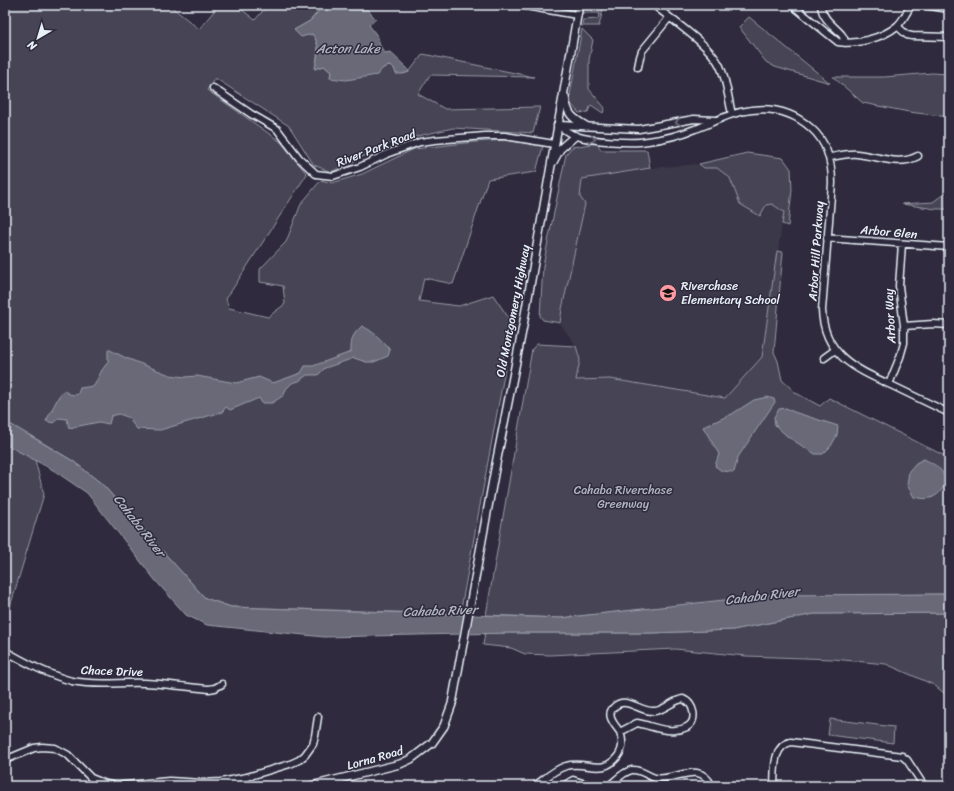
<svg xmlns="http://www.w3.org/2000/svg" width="954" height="791" font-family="Sriracha,sans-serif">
<rect width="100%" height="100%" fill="#2f2a3d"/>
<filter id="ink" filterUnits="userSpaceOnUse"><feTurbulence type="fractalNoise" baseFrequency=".025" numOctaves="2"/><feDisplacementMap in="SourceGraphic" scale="8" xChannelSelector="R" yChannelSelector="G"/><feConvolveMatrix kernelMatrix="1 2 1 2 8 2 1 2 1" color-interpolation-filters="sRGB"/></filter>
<g filter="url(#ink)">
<path fill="#3b3749" d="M699,164L704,168H717L730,178L740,204L760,216L766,205L772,204L784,212L762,357L725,398L610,379L575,380L580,360L576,346L560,323L582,179L650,168Z"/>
<path fill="#464455" stroke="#979aa6" d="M5,5H169L199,29L219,5H236L255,20L268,5H326L322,7L310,21L294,30L305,35L312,34C321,45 317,55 315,69L324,66L331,72L330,78L383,68L389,66L394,68L403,74L409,72L423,54L534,77L430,75L418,94L445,109L540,107L533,133L453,128L396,141L331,172L314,165L289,126L215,78L207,90L281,142L307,174L226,299L229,308L268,317L285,304L283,286L260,282V269L286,242L301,204L321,180L332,183L362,174L414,149L474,142L507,140L543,146L536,172L488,179L453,284L424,278L419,301L459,306L493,295L515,327L503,355L506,364L460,614L231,607L205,598L102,484L73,461L28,434L44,494L10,607L5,605Z
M584,5H604L599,26H582L583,20L598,19L600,13H582Z
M749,17L830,83L775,67L766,62L739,27Z
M582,29L593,40L589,60V89L605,108L603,113L591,105L588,112L579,113L571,104L570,95Z
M932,73L949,74V117L909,112L863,103L833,77H884Z
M597,143L601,150H647L650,168L582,179L580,197L585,204L562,309L560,323L543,320L540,316L543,266L566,154L572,147Z
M747,153L783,158L791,169L792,190L788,226L782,224L784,212L772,204L766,205L760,216L740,204L730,178L717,168H704L699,164Z
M949,190V209H936L902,204L933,202Z
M777,251L783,252L774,352L778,361L782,380L796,393L820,406L829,398L949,458V594L769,596L561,618L486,615L532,349L537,344L576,346L580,360L576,380L610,379L725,398L762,357Z
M949,613V697L934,685L886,664L833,659L746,656L675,649L550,655L525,654L511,648L483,645L485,633H652L733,630L814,614Z
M830,719L894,727L893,743L828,735Z"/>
<path fill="#696978" stroke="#9c9fab" d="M326,5H364C367,11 372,14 376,19L369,25L378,37L380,46L385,53L390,52L408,69L409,72L402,74H396L394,68L389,66L383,68L377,75L346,80L330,78L331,72L324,66L315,69C317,56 322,45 312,34L301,37L294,30L310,21L322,7Z
M362,326C373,331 383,341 390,350L388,356L374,362H366L354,358L325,368L318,375H307L299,381L292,383L286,389L284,395L272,403H262L259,398L230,410L226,407L222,412L160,430L137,429L132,423L130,418L119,414L111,416L109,424L99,422L69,428L67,419L59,418L53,423L46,421L59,396L64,390C68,394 72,396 78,394L80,388L94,386L102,370L108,362V349L126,358L170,375L185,377L197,376L236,383L259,377L273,383L301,373L305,366H313L351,352C351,339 352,335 362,326Z
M767,397L774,399L775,402L738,457L734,472L722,471L715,466L719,454L703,427L732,414L754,400Z
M786,408L794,412L838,426L837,435L831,446L823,454H815L788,437L775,425L774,417L779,409Z
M5,421L73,461L102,484L205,598L231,607L561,618L769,595L949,594V613L814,614L733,630L652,633H510L324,637L207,625L186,615L155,580L87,493L53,470L5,444Z
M924,459C930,462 938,466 942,472C949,481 942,493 933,497C927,500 920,498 914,497L907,485L909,471L916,463Z
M5,479C10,486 12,497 5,503Z"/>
<path fill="#2f2a3d" d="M464,612H474L470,636H459Z"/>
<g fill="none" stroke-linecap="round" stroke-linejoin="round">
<defs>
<path id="minor" d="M520,5L577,15
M654,5C673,21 710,45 720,66C727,81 728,98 732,114
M792,5L838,42C855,45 883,38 897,26C903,21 907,12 911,5
M821,5C822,24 845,30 845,43
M924,5L949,9
M897,26L907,35L912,36L949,37
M638,67L640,57L642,51L669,18
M213,88L251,114L277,129L299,158L316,174L333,176L360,167L389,153L420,142L435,140L485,136H505L554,144
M557,125C563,128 569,134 576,136C592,141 631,144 648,141C664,139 680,135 695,129C703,127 710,123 717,120C749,106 783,103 811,128C827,142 832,162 832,183L822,310C824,356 856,369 893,386C912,395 930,404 949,413
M559,125L639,129L694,119L715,120
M830,157C839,156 848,153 857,154C879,156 898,167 918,156
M827,238L949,247
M904,326L933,324L949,325
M824,358L835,350
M889,384L900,357L904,343V326L899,286L902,244
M5,651C27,663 48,675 72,681C96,686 120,682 145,683C166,684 188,687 209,689L215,688L222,684
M683,699C694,703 698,721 687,727C683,729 678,730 675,730C661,732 650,725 637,723L620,732C615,725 605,715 614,707C627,695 640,713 655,711C665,710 673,700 683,699Z
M5,760L34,748L42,747L55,748L68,755L91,778L106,784L115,786L169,781L203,783L221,782L247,777L290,764L299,760L305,755L313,744L315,736L318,717
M535,786C544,779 555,769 566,766C586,760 602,777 618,756C623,749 623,740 620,732
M563,786L573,780L592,786
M609,786C615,781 624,771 632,770C641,769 647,776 655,778C676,782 699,759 712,786
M774,786C775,771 772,746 791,742L902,756L907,760L924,786"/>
<path id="tertiary" d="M565,97C567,114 572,118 586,126
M553,162L560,149L575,136
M311,786L400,764L411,759L432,743L444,726L452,704L495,469L523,326L579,5"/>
</defs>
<use href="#minor" stroke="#e8f1f8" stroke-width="9"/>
<use href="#tertiary" stroke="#e8f1f8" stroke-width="10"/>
<use href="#minor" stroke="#2f2a3d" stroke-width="6"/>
<use href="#tertiary" stroke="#2f2a3d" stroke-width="7"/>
</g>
<defs><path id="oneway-chevron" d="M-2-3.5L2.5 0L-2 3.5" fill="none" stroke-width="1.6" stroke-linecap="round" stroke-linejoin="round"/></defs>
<g stroke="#70707e">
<use href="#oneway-chevron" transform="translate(678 122) rotate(169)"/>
<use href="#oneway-chevron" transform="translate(593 139) rotate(9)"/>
</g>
</g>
<defs>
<symbol id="school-disc" viewBox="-11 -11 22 22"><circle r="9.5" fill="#ff9aa2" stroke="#2f2a3d"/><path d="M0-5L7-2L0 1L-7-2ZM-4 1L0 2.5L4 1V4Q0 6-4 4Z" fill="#111"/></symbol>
</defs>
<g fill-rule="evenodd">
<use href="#school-disc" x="658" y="283" width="20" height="20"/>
</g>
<g text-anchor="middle" stroke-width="3" stroke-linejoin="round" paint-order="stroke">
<g font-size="12" fill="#e8f1f8" stroke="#2f2a3d">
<text transform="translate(376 148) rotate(-21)" y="4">River Park Road</text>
<text transform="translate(889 232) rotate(5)" y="4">Arbor Glen</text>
<text transform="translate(816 251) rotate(-86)" y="4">Arbor Hill Parkway</text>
<text transform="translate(513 311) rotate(-79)" y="4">Old Montgomery Highway</text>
<text transform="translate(890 316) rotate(-93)" y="4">Arbor Way</text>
<text transform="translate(112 671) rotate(2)" y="4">Chace Drive</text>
<text transform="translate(375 758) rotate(-16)" y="4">Lorna Road</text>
</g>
<g font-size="12" fill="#e8f1f8" stroke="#2f2a3d" text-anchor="start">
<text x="681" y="290">Riverchase<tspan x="681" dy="14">Elementary School</tspan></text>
</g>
<g font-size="12" fill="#afb4bf" stroke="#2f2a3d">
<text x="623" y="494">Cahaba Riverchase<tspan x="623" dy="14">Greenway</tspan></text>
</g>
<g font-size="13" font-style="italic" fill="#afb4be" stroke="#2f2a3d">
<text x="348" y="53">Acton Lake</text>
<text transform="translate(140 525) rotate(52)" y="5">Cahaba River</text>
<text transform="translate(762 595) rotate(-7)" y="5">Cahaba River</text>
<text transform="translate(440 610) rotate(-2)" y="5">Cahaba River</text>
</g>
</g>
<rect width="954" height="791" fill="none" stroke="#2f2a3d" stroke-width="20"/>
<rect x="10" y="10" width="934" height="771" fill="none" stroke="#e8f1f8" stroke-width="1.5" filter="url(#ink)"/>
<g transform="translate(38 38) rotate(218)" stroke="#2f2a3d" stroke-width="3" paint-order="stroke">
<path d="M0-3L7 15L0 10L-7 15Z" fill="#e8f1f8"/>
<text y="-6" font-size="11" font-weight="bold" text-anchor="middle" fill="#e8f1f8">N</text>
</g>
</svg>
